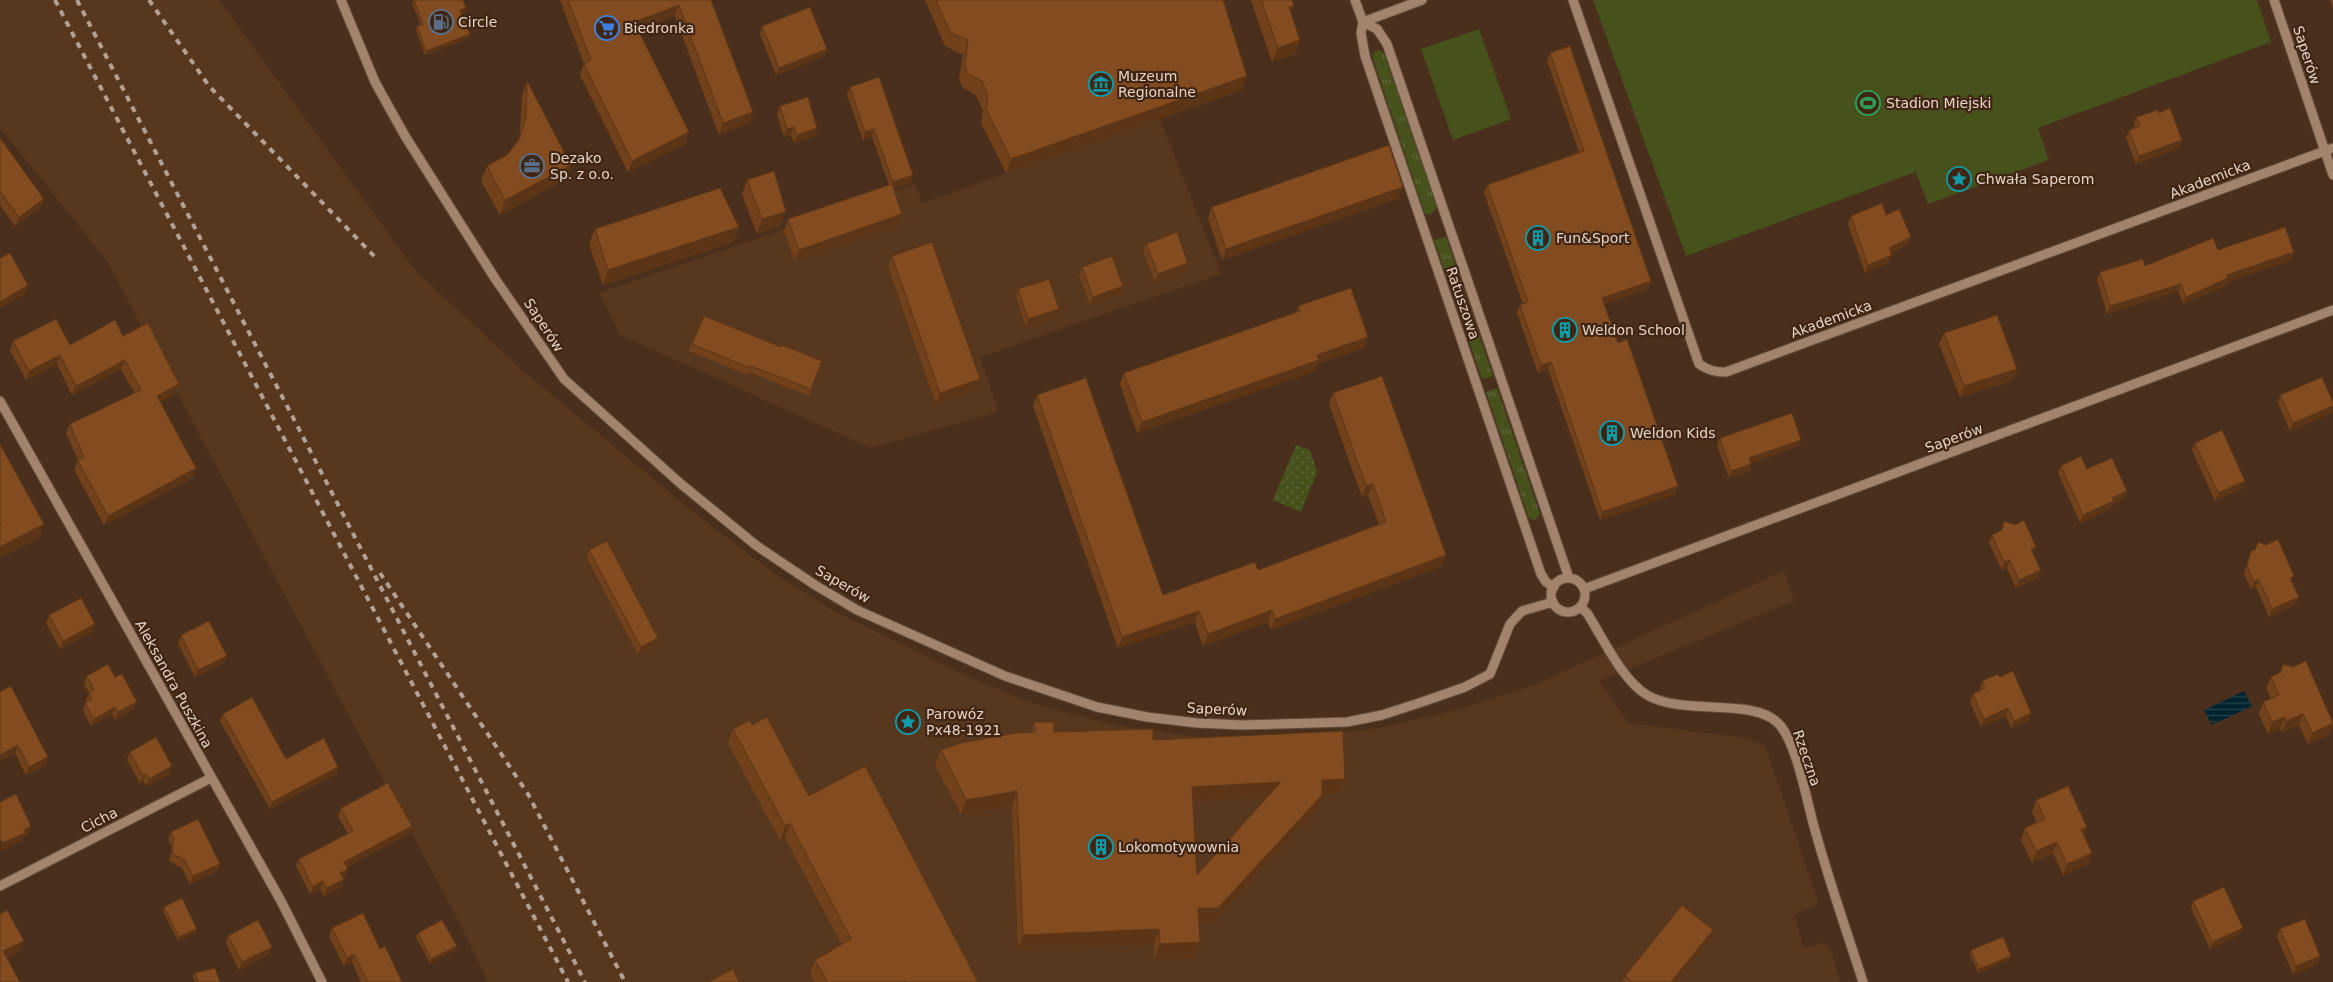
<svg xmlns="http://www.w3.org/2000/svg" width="2333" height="982" font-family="'DejaVu Sans',sans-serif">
<defs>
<pattern id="grass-tufts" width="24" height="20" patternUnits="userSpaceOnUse" patternTransform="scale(1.25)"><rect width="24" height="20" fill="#46511c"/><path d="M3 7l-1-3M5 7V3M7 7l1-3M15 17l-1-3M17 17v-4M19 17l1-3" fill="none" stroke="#61693c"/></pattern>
<pattern id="park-dots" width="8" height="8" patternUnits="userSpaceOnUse" patternTransform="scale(1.25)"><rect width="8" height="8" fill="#46511c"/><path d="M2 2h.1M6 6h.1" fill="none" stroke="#61693c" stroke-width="1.8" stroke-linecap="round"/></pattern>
<pattern id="water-rules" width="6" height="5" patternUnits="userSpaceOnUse" patternTransform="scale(1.25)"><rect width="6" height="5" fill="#00242f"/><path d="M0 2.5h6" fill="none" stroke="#25434c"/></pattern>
</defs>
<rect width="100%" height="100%" fill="#4a301c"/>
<path fill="#58371f" d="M3,0H219L415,270L523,371L692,511L775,574L836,612L969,677L1034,704L1111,724L1197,737L1293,738L1379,728L1449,712L1532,686L1784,571L1794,601L1600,681L1628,723L1747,738L1765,746L1818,901L1815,906L1794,915L1804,947L1824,943L1830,947L1840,982H488L461,926L107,261L0,128V1Z
M1160,119L1221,274L980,357L998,412L871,448L620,335L599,293L915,184L922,203Z"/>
<path fill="url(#grass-tufts)" d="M1379,50L1384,53L1437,207L1430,215L1425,214L1372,56L1374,52Z
M1446,237L1493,376L1482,379L1434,240Z
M1497,388L1540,514L1535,520L1529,518L1486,392Z"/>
<path fill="url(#park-dots)" d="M1296,445L1310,450L1317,472L1301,512L1273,500Z"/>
<path fill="#46511c" d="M1593,0H2257L2271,42L2038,128L2049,160L1928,204L1916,172L1686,256Z
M1479,29L1511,119L1453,140L1421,49Z"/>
<path fill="url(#water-rules)" d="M2244,691L2252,706L2212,725L2204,710Z"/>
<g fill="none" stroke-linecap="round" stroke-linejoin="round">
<defs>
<path id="minor" d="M341,0L375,82L405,136L496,280L564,379L681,484L757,546L815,585L857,610L1005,676L1097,707L1147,717L1197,723L1242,725L1347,722L1382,715L1419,703L1465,687L1490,674L1510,624L1522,611L1553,602
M1355,0L1363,22L1361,33L1365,56L1541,574L1546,582L1554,587
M1573,0L1699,364C1708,370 1714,372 1726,372L2333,148
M2274,0L2333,175
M1363,22L1377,29L1387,44L1569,578
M1363,22L1422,0
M0,401L281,901L322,982
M1551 595a17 17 0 1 1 34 0a17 17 0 1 1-34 0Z
M1584,589L2333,310
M1580,607L1587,613C1603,638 1622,680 1647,695C1682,716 1752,697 1778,723C1797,742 1807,803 1815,830C1829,881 1847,932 1863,982
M0,886L211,778"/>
</defs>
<use href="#minor" stroke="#634c3b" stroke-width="11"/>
<use href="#minor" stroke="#a2836d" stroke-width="9"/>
<path stroke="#b4a192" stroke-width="4" stroke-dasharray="6 6" stroke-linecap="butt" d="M55,0L568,982
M77,0L585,982
M149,0L209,86L376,258
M380,573L528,794L625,982"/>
</g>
<path fill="#71411c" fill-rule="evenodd" d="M414,0L466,8L465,12L462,13L470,34L469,38L425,55L416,30L417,26L421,25L412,3Z
M560,0H711L753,112L749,123L719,135L675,16L638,30L689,132L685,144L628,172L580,75L584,64Z
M925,0H1223L1242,90L1006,173L981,123L983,111L976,95L963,88L959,79L963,55L945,46Z
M1251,0H1292L1291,13L1300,40L1295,54L1272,62Z
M2330,0H2333V8Z
M762,26L827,49L824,56L776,75L760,34Z
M1550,53L1648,289L1604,304L1618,343L1678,486L1675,494L1600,520L1548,369L1538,373L1517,313L1520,305L1523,304L1484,193L1487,185L1579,152L1547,61Z
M527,81L566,179L500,215L481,181L487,166L507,155L518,142L520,133L522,96Z
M850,87L911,183L894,189L902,214L898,225L795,261L784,231L788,219L889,185L872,136L863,140L847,95Z
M780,106L817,128L815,136L794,143L791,135L784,137L777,114Z
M2159,113L2182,140L2179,148L2136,164L2126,138L2129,130L2135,128L2134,125L2136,117Z
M0,138L44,199L40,208L15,226L0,205Z
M747,180L781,226L757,234L742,194Z
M1399,198L1222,260L1208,219L1212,207Z
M1886,215L1908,244L1891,253L1889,263L1865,273L1848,224L1851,216Z
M739,227L734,242L603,285L589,244L595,229Z
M1146,244L1185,271L1155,282L1143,251Z
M2218,250L2294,252L2291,260L2227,282L2225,286L2183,304L2178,291L2107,314L2097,280L2100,272L2145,266Z
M892,256L980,379L976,390L936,404L888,267Z
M1082,267L1123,286L1120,294L1090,305L1079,275Z
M1018,289L1059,309L1056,317L1026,327L1016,297Z
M1298,306L1368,337L1364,348L1317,364L1315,371L1137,433L1120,384L1124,373L1296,313Z
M1944,333L2017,369L2012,381L1960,397L1939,344Z
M123,336L179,384L176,393L160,402L193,478L104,525L74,470L78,460L66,433L70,424L135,394L121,369L72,395L57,364L26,380L10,351L13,341L70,345Z
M692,344L781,347L822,361L809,396L749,372L748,375L689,351Z
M1333,393L1442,566L1271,630L1268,622L1203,646L1195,622L1118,648L1033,406L1037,395L1163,595L1258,570L1379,524L1368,495L1362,497L1329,404Z
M2280,395L2333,402V408L2331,413L2290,431L2278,403Z
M1720,438L1801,440L1798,446L1751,463V464L1749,471L1729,478L1717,445Z
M2195,443L2245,481L2242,488L2215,501L2192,450Z
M2061,466L2087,469L2124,499L2113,504L2111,509L2080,523L2058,473Z
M2004,521L2034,555L2038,578L2016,588L2007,568L2002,570L1989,543L1992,535L2001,531Z
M589,550L656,646L638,655L587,558Z
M2251,551L2296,604L2269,617L2256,587L2251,589L2244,574Z
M49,615L92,632L60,649L46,623Z
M181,635L227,656L224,663L195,677L178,643Z
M2283,664L2333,724L2329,735L2308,744L2299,725L2282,732L2280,728L2268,734L2259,714L2263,702L2271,699L2266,688L2271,677L2280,672Z
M87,676L134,709L115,720L112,714L91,726L83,711L85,703L87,702L86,700L89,693L84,684Z
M2000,677L2031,713L2028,721L2011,728L2006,716L1981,727L1970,702L1973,694L1980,690V689L1982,681Z
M0,692L46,765L26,775L15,753Z
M223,714L286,759L338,767L336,774L270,809L220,721Z
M1034,722L1054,732L1153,740L1345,779L1340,793L1322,794L1316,810L1212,923H1199L1200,942L1195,957L1154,959V944L1018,950L1012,806L961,814L935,765L941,750L1031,732ZM1267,797L1197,875L1193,801Z
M752,725L809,796L978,982H815L810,974L815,960L842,945L785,838L780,841L728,743L733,729Z
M130,752L169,774L146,786L143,781L140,783L127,760Z
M2036,800L2084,835L2092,853L2088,864L2063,875L2053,853L2032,863L2021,840L2025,828L2037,823L2032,812Z
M341,808L412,826L409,834L347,867L348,869L345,877L343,878L344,879L341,887L324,896L320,889L310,894L296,866L299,859L348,834L338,816Z
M171,832L220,864L217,871L190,884L182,868L169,861L172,846L168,840Z
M2193,901L2240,934L2210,949L2191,908Z
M164,907L195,933L178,941L163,911Z
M332,928L380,949L402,982H361L352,962L344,966L329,936Z
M2280,929L2318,964L2293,974L2277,937Z
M1713,930L1709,941L1676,982H1622L1625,976Z
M418,933L455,950L430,963L416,937Z
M228,936L272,947L269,954L239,970L226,943Z
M1971,950L2011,956L2009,960L1978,973L1970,953Z
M195,973L220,982H195L193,977Z"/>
<path fill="#5c3516" d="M679,5L675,16L630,33L634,22Z
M1294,6L1288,20L1289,7Z
M466,8L465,12L459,14L460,10Z
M470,34L469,38L425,55L426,51Z
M1300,40L1295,54L1272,62L1278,48Z
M827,49L824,56L776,75L779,68Z
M1247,76L1242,90L1006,173L1011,159Z
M753,112L749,123L719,135L723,123Z
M794,127L791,135L784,137L787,129Z
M817,128L815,136L794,143L797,135Z
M874,129L872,136L863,140L865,132Z
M689,132L685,144L628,172L632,161Z
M2182,140L2179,148L2136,164L2139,156Z
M571,165L566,179L500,215L505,200Z
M913,175L911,183L890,190L893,182Z
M1403,187L1399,198L1222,260L1226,249Z
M44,199L40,208L15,226L19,217Z
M786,212L781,226L757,234L762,219Z
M902,214L898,225L795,261L799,250Z
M739,227L734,242L603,285L608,270Z
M1911,237L1908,244L1886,255L1889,248Z
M2294,252L2291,260L2227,282L2225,286L2183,304L2186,297L2227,275Z
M1892,255L1889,263L1865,273L1868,265Z
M1188,263L1185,271L1155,282L1158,274Z
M1651,281L1648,289L1599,306L1602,298Z
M2181,284L2178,291L2107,314L2110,306Z
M28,285L26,293L0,308V302Z
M1123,286L1120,294L1090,305L1093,297Z
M1059,309L1056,317L1026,327L1028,319Z
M1368,337L1364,348L1317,364L1315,371L1137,433L1142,422L1317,355Z
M60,355L57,364L26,380L29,371Z
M125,360L121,369L72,395L76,386Z
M1551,362L1548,369L1538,373L1541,365Z
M2017,369L2012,381L1960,397L1964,386Z
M980,379L976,390L936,404L940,393Z
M179,384L176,393L154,405L157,396Z
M2333,406L2331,413L2290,431L2293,423Z
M1801,440L1798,446L1746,464L1749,458Z
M1751,464L1749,471L1729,478L1731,471Z
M196,468L193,478L104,525L108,516Z
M2245,481L2242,488L2215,501L2218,493Z
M1373,484L1368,495L1362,497L1366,486Z
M1678,486L1675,494L1600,520L1602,512Z
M2127,491L2124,499L2113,504L2111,509L2080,523L2083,515L2112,498Z
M44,524L39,538L0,558V547Z
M2036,547L2034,555L2031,549Z
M1446,555L1442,566L1271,630L1275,619Z
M2010,560L2007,568L2002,570L2004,562Z
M2041,570L2038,578L2016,588L2019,580Z
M2259,579L2256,587L2251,589L2254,582Z
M2299,597L2296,604L2269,617L2272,609Z
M1272,610L1268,622L1203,646L1208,634Z
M1199,611L1195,622L1118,648L1122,637Z
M95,624L92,632L60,649L63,641Z
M658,638L656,646L638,655L641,647Z
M227,656L224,663L195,677L198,670Z
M137,702L134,709L115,720L118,712Z
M115,707L112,714L91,726L94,719Z
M2008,708L2006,716L1981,727L1984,719Z
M2031,713L2028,721L2011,728L2014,721Z
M2303,714L2299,725L2282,732L2286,721Z
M2285,717L2280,728L2268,734L2272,722Z
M2333,724L2329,735L2308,744L2312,733Z
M18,745L15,753L0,761V755Z
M48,757L46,765L26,775L29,767Z
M172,766L169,774L146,786L149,779Z
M338,767L336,774L270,809L272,802Z
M146,774L143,781L140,783L143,776Z
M1345,779L1340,793L1316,795L1322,780Z
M1281,782L1275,797L1187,801L1192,787Z
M1017,791L1012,806L961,814L966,800Z
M1322,795L1316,810L1212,923H1193L1198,908Z
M790,823L785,838L780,841L785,826Z
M31,826L29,834L24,836L23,841L0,851L2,843Z
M412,826L409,834L341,870L344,862Z
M2087,827L2083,839L2081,830Z
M2057,842L2053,853L2032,863L2036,851Z
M2092,853L2088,864L2063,875L2067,864Z
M220,864L217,871L190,884L193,876Z
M348,869L345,877L338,881L340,873Z
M344,879L341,887L324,896L327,888Z
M323,881L320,889L310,894L313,887Z
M2243,928L2240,934L2210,949L2212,942Z
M197,929L195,933L178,941L179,937Z
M1159,929L1154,944L1018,950L1023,935Z
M1713,930L1709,941L1676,982H1671Z
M24,941L20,951L0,961L3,951Z
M1200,942L1195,957L1154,959L1160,944Z
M457,946L455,950L430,963L431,959Z
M272,947L269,954L239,970L242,962Z
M354,954L352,962L344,966L347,958Z
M2011,956L2009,960L1978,973L1979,969Z
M2320,956L2318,964L2293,974L2296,966Z"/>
<path fill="#834c20" stroke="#5c3516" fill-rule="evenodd" d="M414,0H463L466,8L460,10L470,34L426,51L417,26L423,24Z
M568,0H711L753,112L723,123L679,5L634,22L689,132L632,161L584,64L591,60Z
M936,0H1223L1247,76L1011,159L986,109L988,96L982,81L968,74L965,65L968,40L950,32Z
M1261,0H1292L1294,6L1289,7L1300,40L1278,48Z
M810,7L827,49L779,68L762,26Z
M1570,46L1651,281L1602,298L1618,343L1627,339L1678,486L1602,512L1551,362L1541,365L1520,305L1528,302L1487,185L1584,151L1550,53Z
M879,77L913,175L893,182L874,129L865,132L850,87Z
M527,81L571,165L505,200L487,166L507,155L519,140L526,118Z
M808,97L817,128L797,135L794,127L787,129L780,106Z
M2170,108L2182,140L2139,156L2129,130L2140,126L2136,117L2158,110L2159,113Z
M0,138L44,199L19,217L0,191Z
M1389,145L1403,187L1226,249L1212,207Z
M774,171L786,212L762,219L747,180Z
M892,184L902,214L799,250L788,219Z
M720,188L739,227L608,270L595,229Z
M1882,203L1886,215L1899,209L1911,237L1889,248L1892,255L1868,265L1851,216Z
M2285,227L2294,252L2227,275L2228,278L2186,297L2181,284L2110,306L2100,272L2143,259L2145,266L2213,238L2218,250Z
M1177,232L1188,263L1158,274L1146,244Z
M932,242L980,379L940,393L892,256Z
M10,253L28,285L0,302V258Z
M1112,256L1123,286L1093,297L1082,267Z
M1049,279L1059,309L1028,319L1018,289Z
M1351,288L1368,337L1317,355L1319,360L1142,422L1124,373L1300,311L1298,306Z
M1997,315L2017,369L1964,386L1944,333Z
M704,316L781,347L782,345L822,361L811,389L751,366L750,368L692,344Z
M56,319L70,345L115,320L123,336L148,323L179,384L157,396L196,468L108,516L78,461L84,457L70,424L141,390L125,360L76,386L60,355L29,371L13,341Z
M1382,376L1446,555L1275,619L1272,610L1208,634L1199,611L1122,637L1037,395L1086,378L1163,595L1255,562L1258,570L1386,522L1373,484L1366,486L1333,393Z
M2322,377L2333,402V406L2293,423L2280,395Z
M1792,413L1801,440L1749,458L1751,464L1731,471L1720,438Z
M2222,430L2245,481L2218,493L2195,443Z
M0,444L44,524L0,547V526H1L0,523Z
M2081,456L2087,469L2112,458L2127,491L2112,498L2114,501L2083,515L2061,466Z
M2024,520L2036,547L2031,549L2041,570L2019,580L2010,560L2004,562L1992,535L2002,530L2004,521L2015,525Z
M2278,539L2294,576L2290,578L2299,597L2272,609L2259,579L2254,582L2247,566L2251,551L2255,550L2258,542L2266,545Z
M607,541L658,638L641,647L589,550Z
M81,598L95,624L63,641L49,615Z
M209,621L227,656L198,670L181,635Z
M2306,661L2333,723L2312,733L2303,714L2286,721L2285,717L2272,722L2263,702L2279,695L2271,677L2281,672L2283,664L2293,667Z
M108,664L115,677L122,674L137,702L118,712L115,707L94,719L85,703L92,699L89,692L94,689L87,676Z
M2013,671L2031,713L2014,721L2008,708L1984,719L1973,694L1985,688L1982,681L1998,674L2000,677Z
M11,686L48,757L29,767L18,745L0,755V692Z
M252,697L286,759L324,738L338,767L272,802L223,714Z
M767,717L809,796L865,766L978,982H906L905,981L903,982H828L815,960L851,939L790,823L785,826L733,729L750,720L752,725Z
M1034,722H1054V732L1153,729V740L1343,731L1345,779L1322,780V795L1218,908H1198L1200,942L1160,944L1159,929L1023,935L1017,791L966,800L941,750L961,743L1016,733L1035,732ZM1281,782L1197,875L1192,787Z
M156,737L172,766L149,779L146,774L143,776L130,752Z
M388,783L412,826L344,862L348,869L340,873L344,879L327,888L323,881L313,887L299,859L353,831L341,808Z
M2068,786L2087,827L2081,830L2092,853L2067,864L2057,842L2036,851L2025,828L2045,819L2036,800Z
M16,794L31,826L24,830L26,833L2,843L0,839V802Z
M198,819L220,864L193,876L185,860L172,854L174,838L171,832Z
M2224,887L2243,928L2212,942L2193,901Z
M182,898L197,929L179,937L164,907Z
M1682,905L1713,930L1671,982H1632L1625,976Z
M7,910L24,941L3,951L20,982H0V914Z
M363,913L380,949L385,946L402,982H368L354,954L347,958L332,928Z
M2305,919L2320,956L2296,966L2280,929Z
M258,920L272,947L242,962L228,936Z
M442,920L457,946L431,959L418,933Z
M2003,937L2011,956L1979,969L1971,950Z
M215,968L220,982H198L195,973Z
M733,969L739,982H708Z"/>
<defs>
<symbol id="fuel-ring" viewBox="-11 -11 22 22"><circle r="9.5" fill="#402612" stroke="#5c6f8a" stroke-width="1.5"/><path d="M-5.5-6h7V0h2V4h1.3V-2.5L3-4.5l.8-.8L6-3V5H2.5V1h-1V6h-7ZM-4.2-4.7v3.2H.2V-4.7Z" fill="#5c6f8a"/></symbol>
<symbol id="supermarket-ring" viewBox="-11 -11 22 22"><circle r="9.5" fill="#402612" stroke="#3f7fe0" stroke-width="1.5"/><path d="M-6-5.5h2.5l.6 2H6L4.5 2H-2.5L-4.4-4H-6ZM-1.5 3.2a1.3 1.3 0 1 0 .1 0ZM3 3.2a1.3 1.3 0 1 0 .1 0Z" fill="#3f7fe0"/></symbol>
<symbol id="museum-ring" viewBox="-11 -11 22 22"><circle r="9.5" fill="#402612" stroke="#0f9aa8" stroke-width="1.5"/><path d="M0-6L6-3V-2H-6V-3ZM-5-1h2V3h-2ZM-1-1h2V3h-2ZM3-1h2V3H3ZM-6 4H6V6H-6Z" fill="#0f9aa8"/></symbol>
<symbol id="stadium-ring" viewBox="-11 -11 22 22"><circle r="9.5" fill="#402612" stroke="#2e9e5b" stroke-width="1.5"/><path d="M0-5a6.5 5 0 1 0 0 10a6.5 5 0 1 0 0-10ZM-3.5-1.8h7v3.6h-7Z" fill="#2e9e5b"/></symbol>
<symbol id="office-ring" viewBox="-11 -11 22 22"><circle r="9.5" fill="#402612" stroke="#5c6f8a" stroke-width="1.5"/><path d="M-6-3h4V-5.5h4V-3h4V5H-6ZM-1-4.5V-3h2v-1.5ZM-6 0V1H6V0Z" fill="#5c6f8a"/></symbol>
<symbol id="sight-ring" viewBox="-11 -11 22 22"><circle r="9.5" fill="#402612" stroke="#0f9aa8" stroke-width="1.5"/><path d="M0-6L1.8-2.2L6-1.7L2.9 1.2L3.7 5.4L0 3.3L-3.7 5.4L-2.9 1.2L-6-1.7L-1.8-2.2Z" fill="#0f9aa8"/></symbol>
<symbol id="building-ring" viewBox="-11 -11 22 22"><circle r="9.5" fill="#402612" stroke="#0f9aa8" stroke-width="1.5"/><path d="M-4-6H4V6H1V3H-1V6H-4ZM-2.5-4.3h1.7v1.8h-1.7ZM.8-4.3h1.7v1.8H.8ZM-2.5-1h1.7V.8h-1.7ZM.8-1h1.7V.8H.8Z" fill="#0f9aa8"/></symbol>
</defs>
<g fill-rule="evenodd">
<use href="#fuel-ring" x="427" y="8" width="28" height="28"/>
<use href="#supermarket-ring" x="593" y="14" width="28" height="28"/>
<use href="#museum-ring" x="1087" y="70" width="28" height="28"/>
<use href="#stadium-ring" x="1854" y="89" width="28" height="28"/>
<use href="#office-ring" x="518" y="152" width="28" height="28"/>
<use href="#sight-ring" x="1945" y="165" width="28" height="28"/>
<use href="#building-ring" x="1524" y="224" width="28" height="28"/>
<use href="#building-ring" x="1551" y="316" width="28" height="28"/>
<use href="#building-ring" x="1598" y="419" width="28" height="28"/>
<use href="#sight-ring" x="894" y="708" width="28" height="28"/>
<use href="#building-ring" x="1087" y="833" width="28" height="28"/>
</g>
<g text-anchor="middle" stroke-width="4.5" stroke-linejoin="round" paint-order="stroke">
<g font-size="14" fill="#e5d4c8" stroke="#402612" text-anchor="start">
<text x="458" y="27">Circle</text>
<text x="624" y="33">Biedronka</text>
<text x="1118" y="81">Muzeum<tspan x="1118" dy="16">Regionalne</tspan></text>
<text x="1886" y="108">Stadion Miejski</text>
<text x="550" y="163">Dezako<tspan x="550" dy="16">Sp. z o.o.</tspan></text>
<text x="1976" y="184">Chwała Saperom</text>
<text x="1556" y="243">Fun&amp;Sport</text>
<text x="1582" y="335">Weldon School</text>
<text x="1630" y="438">Weldon Kids</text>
<text x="926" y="719">Parowóz<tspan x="926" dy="16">Px48-1921</tspan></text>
<text x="1118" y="852">Lokomotywownia</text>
</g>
<g font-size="14" fill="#e5d4c8" stroke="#402612">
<text transform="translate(2307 55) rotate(72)" y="5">Saperów</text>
<text transform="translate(2210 179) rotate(-21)" y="5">Akademicka</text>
<text transform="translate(1463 303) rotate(71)" y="5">Ratuszowa</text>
<text transform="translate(1831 319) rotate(-20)" y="5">Akademicka</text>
<text transform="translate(544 325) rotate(57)" y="5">Saperów</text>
<text transform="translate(1954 438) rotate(-20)" y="5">Saperów</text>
<text transform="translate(843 584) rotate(30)" y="5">Saperów</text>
<text transform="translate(174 684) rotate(61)" y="5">Aleksandra Puszkina</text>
<text transform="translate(1217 709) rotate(3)" y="5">Saperów</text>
<text transform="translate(1807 758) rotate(71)" y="5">Rzeczna</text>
<text transform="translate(99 820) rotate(-27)" y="5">Cicha</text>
</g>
</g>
</svg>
